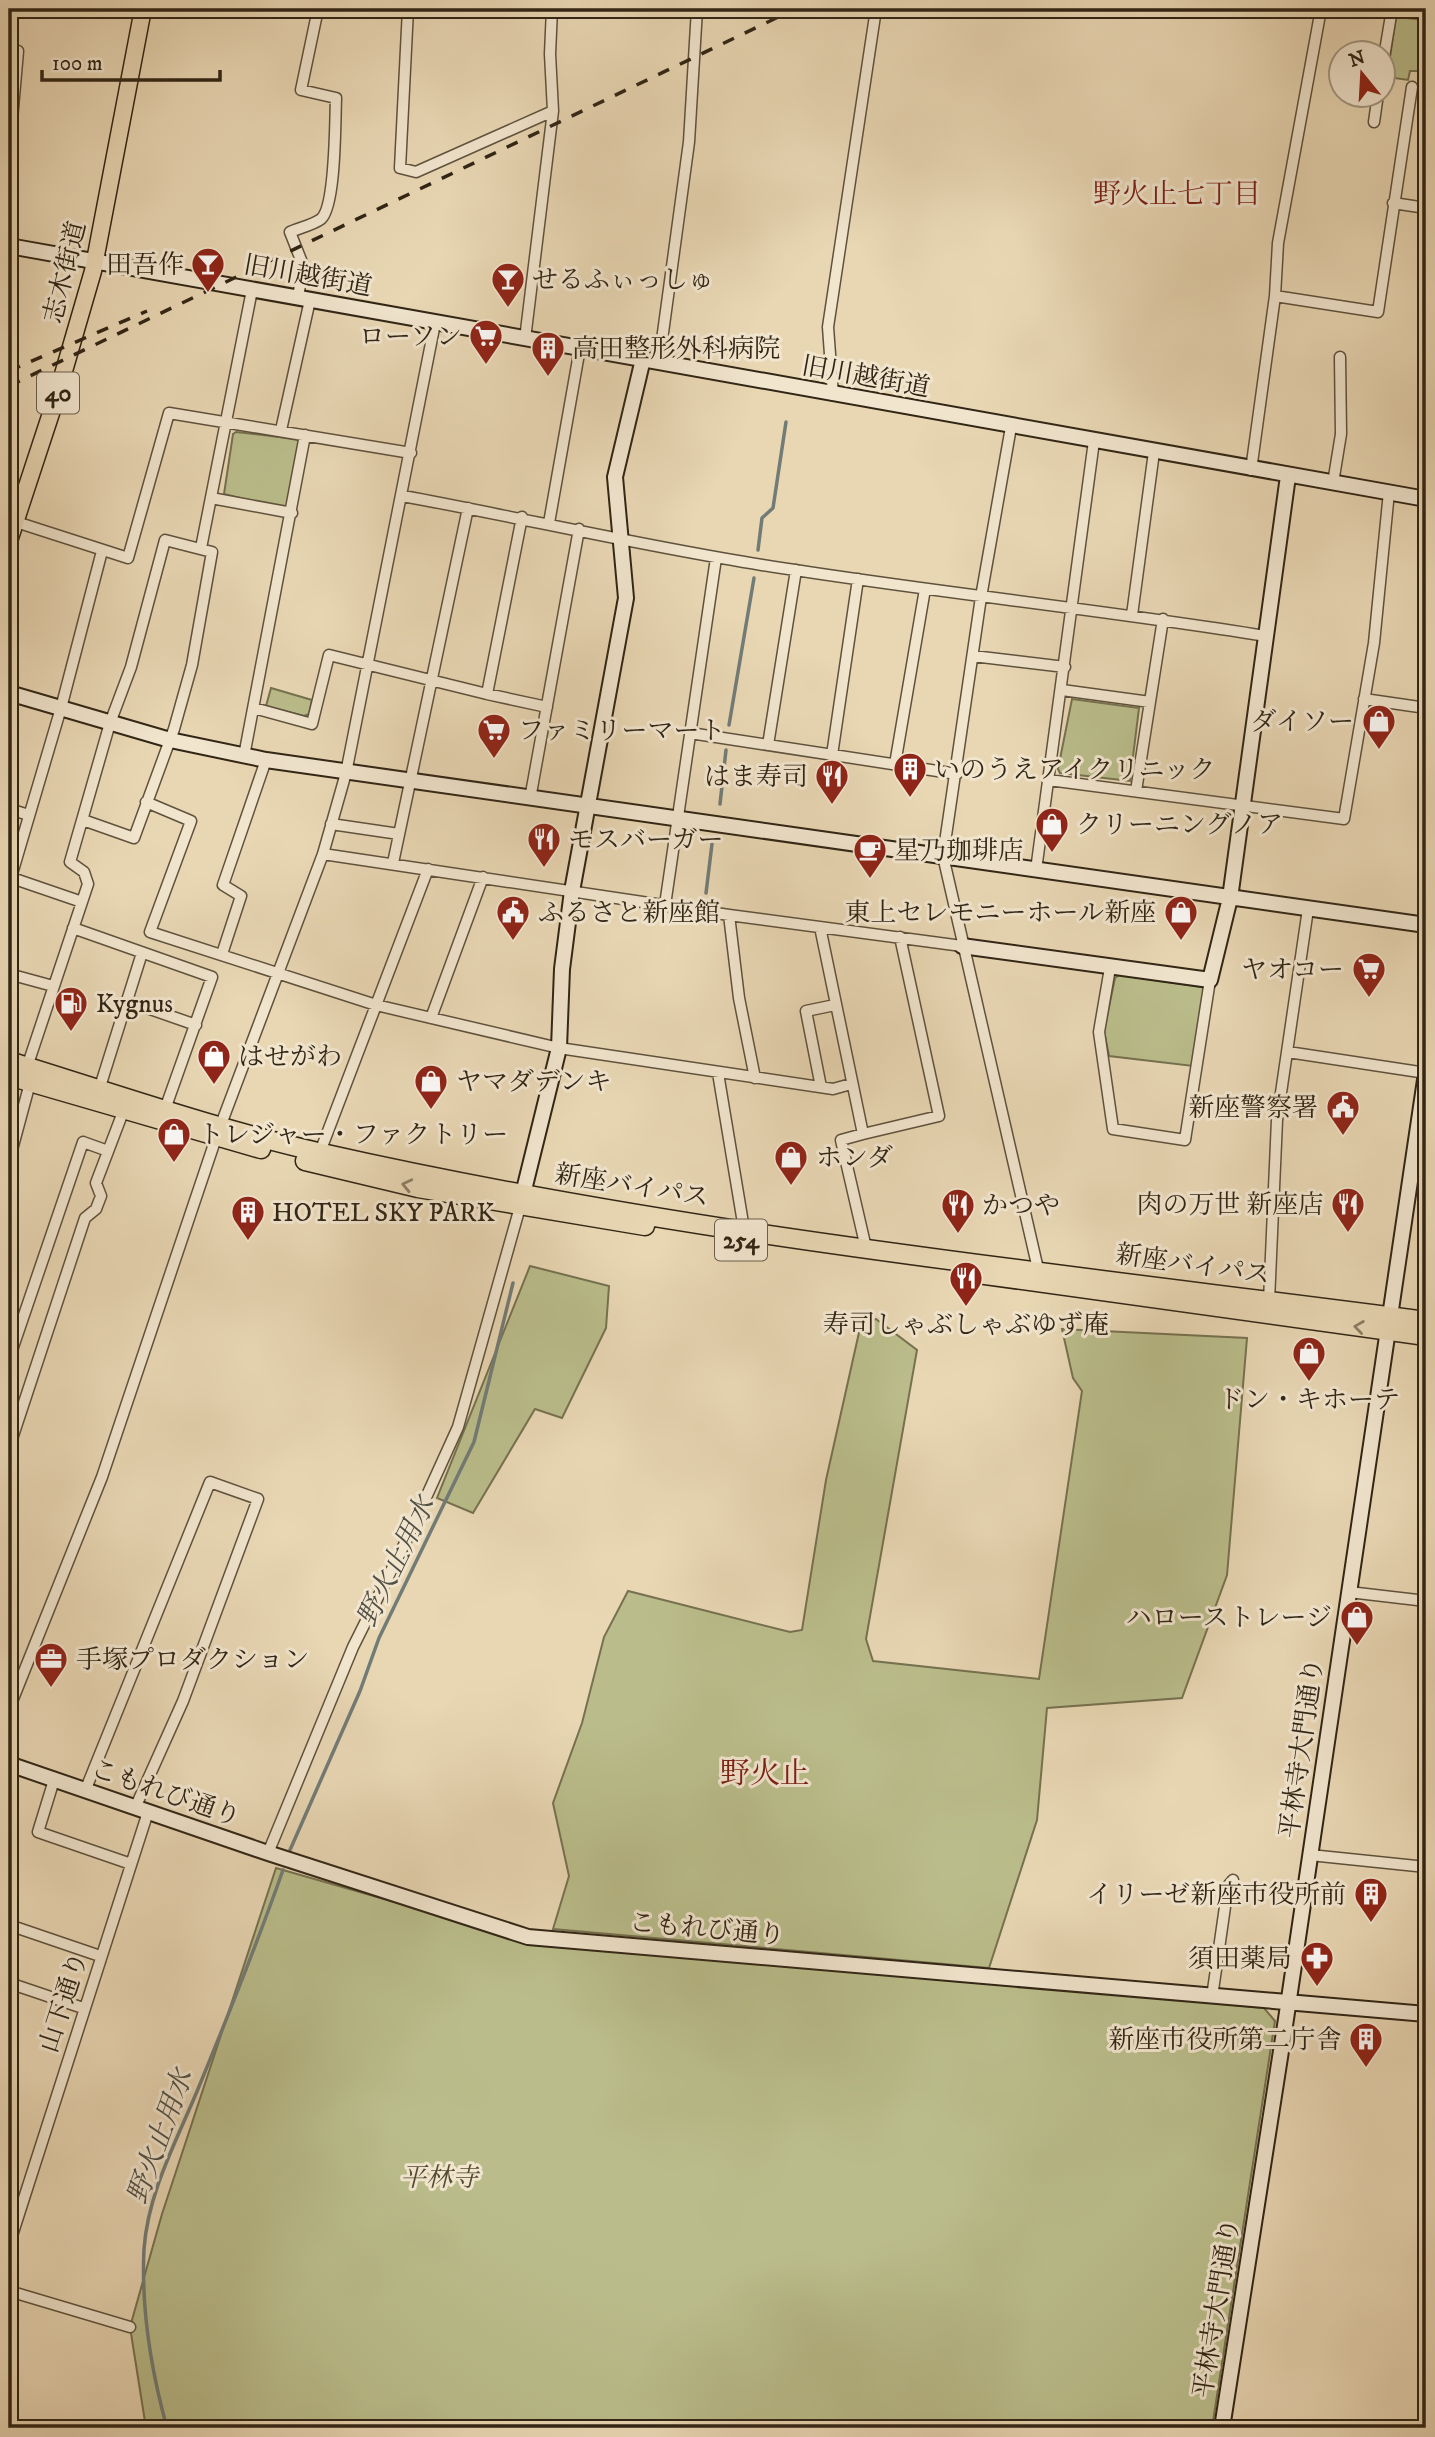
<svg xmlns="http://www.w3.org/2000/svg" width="1435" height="2437" font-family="'IM FELL DW Pica','Noto Serif JP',serif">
<rect width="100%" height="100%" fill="#e9d7b4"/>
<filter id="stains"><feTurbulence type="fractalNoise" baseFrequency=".00286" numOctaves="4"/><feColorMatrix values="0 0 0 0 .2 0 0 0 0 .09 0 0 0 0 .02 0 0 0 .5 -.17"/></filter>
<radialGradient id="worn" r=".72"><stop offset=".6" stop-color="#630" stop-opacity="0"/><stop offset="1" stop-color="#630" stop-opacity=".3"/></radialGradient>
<path fill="#babd8b" stroke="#767150" stroke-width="2" d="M1396,17L1426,20L1419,71H1410L1408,80L1387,77Z
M236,432L297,439L300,444L289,506L284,509L224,494L233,434Z
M271,688L312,700L309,714L304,716L266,706Z
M1072,699L1139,708L1130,781L1060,773L1058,769Z
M1119,975L1202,987L1205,992L1193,1066L1109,1056L1104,1031L1115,978Z
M530,1266L609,1286L606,1328L562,1418L535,1409L473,1513L437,1498Z
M876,1319L917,1350L866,1639L873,1661L1039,1679L1082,1391L1073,1378L1062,1329L1247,1338L1227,1575L1182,1698L1047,1708L1037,1820L989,1968L553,1929L569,1876L553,1803L582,1723L604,1637L628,1591L790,1632L802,1630L826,1480L860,1328Z
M276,1868L541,1944L839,1967L1264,2008L1275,2021L1212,2428H146L130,2327L162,2214Z"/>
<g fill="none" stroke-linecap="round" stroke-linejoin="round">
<path stroke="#727c77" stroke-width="3.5" d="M758,550L762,518L773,508L786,422
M729,725L754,578
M720,804L726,750
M706,893L712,844
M290,1850L360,1691L379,1638L474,1442L513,1283
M167,2428C151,2370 141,2310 144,2249C148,2192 177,2140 198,2089C228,2016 257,1944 283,1870"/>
<defs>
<path id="street" d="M408,9L400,168L416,172L553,111
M1393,9L1426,14
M1382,69L1392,9
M1374,122L1378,94
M9,154L18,51
M1393,203L1426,208
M9,261L12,247
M1275,296L1378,312L1412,87
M298,298L303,265L290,232C299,228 313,225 321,219C336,206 335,120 336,98L301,90L318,9
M525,339L553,111L550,54L552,9
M659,362L689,142L697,9
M833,395L828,327L876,9
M1011,427L981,597L943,856L1038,1269
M281,430L310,300
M1251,470L1275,296L1278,243L1321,9
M1333,483L1341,434L1340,357
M403,496C522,518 642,546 762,565C930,592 1098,609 1266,636
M211,498L292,513
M13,521L128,558L169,413L411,453
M549,523L580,348
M201,548L252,290
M1132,615L1154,452
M973,656L1065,667
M1062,690L1150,702
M487,694L547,707
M1364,699L1426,708
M254,708L312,724L329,655L487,694L522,517
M690,733L957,774
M768,745L796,570
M832,755L858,579
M244,756L305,435
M895,764L925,589
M1049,780L1344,819L1374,643L1389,492
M1136,791L1163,619
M530,799L579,529
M146,802L191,821L150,932L376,1005L559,1048L833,1089L851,1084
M9,809L29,815
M331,824L399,834
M323,854L729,915L962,946
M393,863L468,508
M1036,870L1094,441
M9,877L82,902
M9,884L61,708L102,551
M665,905L716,558
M729,915L739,998L755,1078
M820,927L863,1134L841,1140L866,1248
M73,928L212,977L164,1112
M222,954L241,896L223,885L266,760
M1110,968L1099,1032L1113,1129L1185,1140L1210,980
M9,974L53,986
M127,1001L196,1025
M431,1018L483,877
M1288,1052L1426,1073
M27,1067L88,884L84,872L70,862L110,723L131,667L165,540L212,552L192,665L174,729L134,838L83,820
M718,1073L744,1229
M821,1087L806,1011L835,1005
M99,1090L142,953
M220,1127L323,854L346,773L435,323
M863,1134L939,1116L900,937
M320,1152L428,869
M9,1161L30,1083
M1269,1301L1277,1120L1308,909
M9,1359L83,1142L108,1151
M9,1448L85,1218L96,1209L101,1196L96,1183L123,1112
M1349,1592L1426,1601
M9,1709L102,1477L216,1138
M54,1780L38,1832L131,1864
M85,1791L210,1482L258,1499L183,1701L135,1808
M268,1853L353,1647L408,1537L458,1427L520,1207
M1310,1855L1426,1867
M9,1925L100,1956
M9,1983L83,2008
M1212,1997L1228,1886L1233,1880
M9,2245L148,1812
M9,2291L130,2327"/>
<path id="secondary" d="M9,246L1426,499
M9,693L170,740L266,760L1426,925
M962,946L1210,980L1230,898L1288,476
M521,1202L559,1048L562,969L572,891L626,598L615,477L643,359
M9,1764L268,1853L528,1937L1426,2014
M1222,2428L1286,2019L1426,1073"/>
<path id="primary" d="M9,541L57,395L93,271L143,9"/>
<path id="highway" d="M9,1061C113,1093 216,1129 322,1153C685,1235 1058,1273 1426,1321
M9,1076L261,1149
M305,1161L418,1188L645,1226
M978,1274L1426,1336"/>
</defs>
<use href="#street" stroke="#5f523d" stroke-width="13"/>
<use href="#secondary" stroke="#312515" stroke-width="18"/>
<use href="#primary" stroke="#312515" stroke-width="19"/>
<use href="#highway" stroke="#312515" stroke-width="21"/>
<use href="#street" stroke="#f1e5ce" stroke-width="10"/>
<use href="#secondary" stroke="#f1e5ce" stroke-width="14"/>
<use href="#primary" stroke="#e9d7b4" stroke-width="16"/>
<use href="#highway" stroke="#e9d7b4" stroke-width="18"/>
<path stroke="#312515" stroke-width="3.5" stroke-dasharray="12 12" stroke-linecap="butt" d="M9,371L147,311
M9,386L795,9"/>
</g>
<defs><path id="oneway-chevron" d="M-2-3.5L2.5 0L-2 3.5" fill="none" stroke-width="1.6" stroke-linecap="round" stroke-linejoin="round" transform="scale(1.75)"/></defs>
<g stroke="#8d7e64">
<use href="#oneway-chevron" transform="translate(407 1185) rotate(-167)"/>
<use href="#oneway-chevron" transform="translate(1359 1327) rotate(-172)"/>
</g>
<defs>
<symbol id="bar-pin" viewBox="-11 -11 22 30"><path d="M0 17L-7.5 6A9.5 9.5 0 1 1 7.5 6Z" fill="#8f2418" stroke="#f1e5ce"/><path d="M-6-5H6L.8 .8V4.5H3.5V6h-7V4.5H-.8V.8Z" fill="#fff"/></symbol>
<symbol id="supermarket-pin" viewBox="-11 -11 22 30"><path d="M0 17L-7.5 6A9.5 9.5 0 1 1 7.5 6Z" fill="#8f2418" stroke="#f1e5ce"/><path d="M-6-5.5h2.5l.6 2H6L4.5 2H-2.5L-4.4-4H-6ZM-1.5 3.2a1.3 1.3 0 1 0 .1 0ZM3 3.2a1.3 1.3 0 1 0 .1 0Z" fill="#fff"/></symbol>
<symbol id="building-pin" viewBox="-11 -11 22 30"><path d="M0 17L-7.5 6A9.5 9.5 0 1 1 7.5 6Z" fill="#8f2418" stroke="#f1e5ce"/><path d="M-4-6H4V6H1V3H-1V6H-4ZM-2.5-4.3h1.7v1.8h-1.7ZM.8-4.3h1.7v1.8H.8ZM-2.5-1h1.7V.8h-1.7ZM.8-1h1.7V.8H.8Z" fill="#fff"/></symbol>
<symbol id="shop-pin" viewBox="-11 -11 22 30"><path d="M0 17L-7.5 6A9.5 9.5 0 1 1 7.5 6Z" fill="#8f2418" stroke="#f1e5ce"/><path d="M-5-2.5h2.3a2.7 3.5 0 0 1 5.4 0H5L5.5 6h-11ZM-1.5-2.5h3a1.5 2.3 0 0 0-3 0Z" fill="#fff"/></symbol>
<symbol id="restaurant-pin" viewBox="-11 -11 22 30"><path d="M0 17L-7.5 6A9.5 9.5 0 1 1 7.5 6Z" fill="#8f2418" stroke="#f1e5ce"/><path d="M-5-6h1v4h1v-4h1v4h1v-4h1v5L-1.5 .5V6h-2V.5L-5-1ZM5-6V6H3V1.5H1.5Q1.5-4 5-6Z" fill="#fff"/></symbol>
<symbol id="cafe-pin" viewBox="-11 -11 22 30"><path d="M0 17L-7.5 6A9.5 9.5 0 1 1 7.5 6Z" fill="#8f2418" stroke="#f1e5ce"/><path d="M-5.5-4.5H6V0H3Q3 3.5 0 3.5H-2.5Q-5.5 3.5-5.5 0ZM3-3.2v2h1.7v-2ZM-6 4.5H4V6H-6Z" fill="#fff"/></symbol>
<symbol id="civic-pin" viewBox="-11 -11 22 30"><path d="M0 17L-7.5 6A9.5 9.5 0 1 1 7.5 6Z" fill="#8f2418" stroke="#f1e5ce"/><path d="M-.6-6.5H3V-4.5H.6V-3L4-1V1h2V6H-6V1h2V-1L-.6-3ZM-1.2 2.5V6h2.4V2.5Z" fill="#fff"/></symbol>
<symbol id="fuel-pin" viewBox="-11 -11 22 30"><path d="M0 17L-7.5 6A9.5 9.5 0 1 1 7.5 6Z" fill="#8f2418" stroke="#f1e5ce"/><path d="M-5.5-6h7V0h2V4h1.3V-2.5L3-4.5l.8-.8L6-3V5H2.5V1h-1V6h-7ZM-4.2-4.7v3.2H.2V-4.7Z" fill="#fff"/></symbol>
<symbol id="office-pin" viewBox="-11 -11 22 30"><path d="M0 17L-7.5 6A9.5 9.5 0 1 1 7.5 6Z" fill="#8f2418" stroke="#f1e5ce"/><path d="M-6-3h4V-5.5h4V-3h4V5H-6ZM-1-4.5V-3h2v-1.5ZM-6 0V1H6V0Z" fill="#fff"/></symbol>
<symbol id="pharmacy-pin" viewBox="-11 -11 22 30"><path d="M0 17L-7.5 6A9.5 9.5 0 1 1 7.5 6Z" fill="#8f2418" stroke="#f1e5ce"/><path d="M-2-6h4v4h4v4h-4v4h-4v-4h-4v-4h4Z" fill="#fff"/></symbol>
</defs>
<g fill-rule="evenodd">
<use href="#bar-pin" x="189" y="245" width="38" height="52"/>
<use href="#bar-pin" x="489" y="260" width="38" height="52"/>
<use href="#supermarket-pin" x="467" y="317" width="38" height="52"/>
<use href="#building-pin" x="529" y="329" width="38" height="52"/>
<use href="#shop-pin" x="1360" y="702" width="38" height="52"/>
<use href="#supermarket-pin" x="475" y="711" width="38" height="52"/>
<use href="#building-pin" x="891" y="750" width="38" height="52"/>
<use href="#restaurant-pin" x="813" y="757" width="38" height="52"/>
<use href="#shop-pin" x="1033" y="805" width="38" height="52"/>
<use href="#restaurant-pin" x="525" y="820" width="38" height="52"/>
<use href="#cafe-pin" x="851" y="831" width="38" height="52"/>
<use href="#civic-pin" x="494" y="893" width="38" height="52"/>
<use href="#shop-pin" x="1162" y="893" width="38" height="52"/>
<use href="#supermarket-pin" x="1350" y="950" width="38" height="52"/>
<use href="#fuel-pin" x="52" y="984" width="38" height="52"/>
<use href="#shop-pin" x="195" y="1037" width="38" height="52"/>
<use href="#shop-pin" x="412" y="1062" width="38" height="52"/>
<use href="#civic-pin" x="1324" y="1088" width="38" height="52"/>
<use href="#shop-pin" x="155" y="1115" width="38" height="52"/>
<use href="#shop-pin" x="772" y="1138" width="38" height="52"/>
<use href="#restaurant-pin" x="1329" y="1185" width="38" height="52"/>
<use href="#restaurant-pin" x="939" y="1186" width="38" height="52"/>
<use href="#building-pin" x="229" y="1193" width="38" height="52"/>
<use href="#restaurant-pin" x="947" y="1259" width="38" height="52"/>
<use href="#shop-pin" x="1290" y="1334" width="38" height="52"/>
<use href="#shop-pin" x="1338" y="1598" width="38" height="52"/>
<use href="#office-pin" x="32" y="1640" width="38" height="52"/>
<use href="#building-pin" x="1352" y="1875" width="38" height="52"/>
<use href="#pharmacy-pin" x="1298" y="1939" width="38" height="52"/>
<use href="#building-pin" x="1347" y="2020" width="38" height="52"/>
</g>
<g text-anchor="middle" stroke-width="6" stroke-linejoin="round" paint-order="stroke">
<g fill="#f1e5ce" stroke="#6b5f4c" stroke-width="2">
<rect x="37" y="372.5" width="42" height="41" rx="5"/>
<rect x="715" y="1219.5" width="52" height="41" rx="5"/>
</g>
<g font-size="24" font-weight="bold" fill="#312515">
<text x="58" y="401">40</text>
<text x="741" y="1248">254</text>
</g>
<g font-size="26" fill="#312515" stroke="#f1e5ce" text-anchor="start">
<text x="184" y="273" text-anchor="end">田吾作</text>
<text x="532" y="288">せるふぃっしゅ</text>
<text x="462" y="345" text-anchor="end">ローソン</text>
<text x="572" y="357">高田整形外科病院</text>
<text x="1354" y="730" text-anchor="end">ダイソー</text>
<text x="518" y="739">ファミリーマート</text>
<text x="934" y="778">いのうえアイクリニック</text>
<text x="808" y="785" text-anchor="end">はま寿司</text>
<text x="1076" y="833">クリーニングノア</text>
<text x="568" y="848">モスバーガー</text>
<text x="894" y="859">星乃珈琲店</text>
<text x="538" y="921">ふるさと新座館</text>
<text x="1156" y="921" text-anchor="end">東上セレモニーホール新座</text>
<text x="1344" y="978" text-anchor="end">ヤオコー</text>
<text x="96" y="1012">Kygnus</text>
<text x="238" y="1065">はせがわ</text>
<text x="456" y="1090">ヤマダデンキ</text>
<text x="1318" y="1116" text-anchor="end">新座警察署</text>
<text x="198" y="1143">トレジャー・ファクトリー</text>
<text x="816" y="1166">ホンダ</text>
<text x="1324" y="1213" text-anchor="end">肉の万世 新座店</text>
<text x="982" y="1214">かつや</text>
<text x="272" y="1221">HOTEL SKY PARK</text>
<text x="966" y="1333" text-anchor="middle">寿司しゃぶしゃぶゆず庵</text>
<text x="1309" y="1408" text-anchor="middle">ドン・キホーテ</text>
<text x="1332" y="1626" text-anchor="end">ハローストレージ</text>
<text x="76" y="1668">手塚プロダクション</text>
<text x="1346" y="1903" text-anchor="end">イリーゼ新座市役所前</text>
<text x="1292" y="1967" text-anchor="end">須田薬局</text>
<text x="1342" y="2048" text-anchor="end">新座市役所第二庁舎</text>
</g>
<g font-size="26" fill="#312515" stroke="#f1e5ce">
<text transform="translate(64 272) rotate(-76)" y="9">志木街道</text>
<text transform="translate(308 275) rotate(10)" y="9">旧川越街道</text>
<text transform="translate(866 376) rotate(10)" y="9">旧川越街道</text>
<text transform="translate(632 1185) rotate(9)" y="9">新座バイパス</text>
<text transform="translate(1193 1264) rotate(8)" y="9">新座バイパス</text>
<text transform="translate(1301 1748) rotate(-82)" y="9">平林寺大門通り</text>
<text transform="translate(166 1792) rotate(19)" y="9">こもれび通り</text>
<text transform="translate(707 1928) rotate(5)" y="9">こもれび通り</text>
<text transform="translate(63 2002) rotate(-72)" y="9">山下通り</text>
<text transform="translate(1216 2308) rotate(-81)" y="9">平林寺大門通り</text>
</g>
<g font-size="26" font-style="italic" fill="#534b32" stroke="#f1e5ce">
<text x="439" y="2186">平林寺</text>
</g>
<g font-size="28" fill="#7a1f14" stroke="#f1e5ce">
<text x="1177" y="203">野火止七丁目</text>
</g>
<g font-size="28" font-style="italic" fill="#515046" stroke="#f1e5ce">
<text transform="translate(395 1561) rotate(-64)" y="10">野火止用水</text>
<text transform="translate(159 2136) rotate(-70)" y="10">野火止用水</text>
</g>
<g font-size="30" fill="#7a1f14" stroke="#f1e5ce">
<text x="765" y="1783">野火止</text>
</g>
</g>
<rect width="1435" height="2437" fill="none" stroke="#e9d7b4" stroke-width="35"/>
<rect x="10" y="10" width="1414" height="2416" fill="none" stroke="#312515" stroke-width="3.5"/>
<rect x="18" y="18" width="1400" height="2402" fill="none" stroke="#312515" stroke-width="2"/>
<g transform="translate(1362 74) rotate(342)"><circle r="33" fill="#f1e5ce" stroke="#a49884" stroke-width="2"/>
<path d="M0-5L12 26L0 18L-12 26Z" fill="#8f2418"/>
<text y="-10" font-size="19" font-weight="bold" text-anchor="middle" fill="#312515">N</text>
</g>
<path d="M42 70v10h178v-10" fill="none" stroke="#312515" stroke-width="3.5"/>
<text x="52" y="70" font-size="21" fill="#312515" stroke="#f1e5ce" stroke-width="5" paint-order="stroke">100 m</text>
<rect width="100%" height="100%" filter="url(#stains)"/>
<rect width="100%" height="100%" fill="url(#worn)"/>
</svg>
